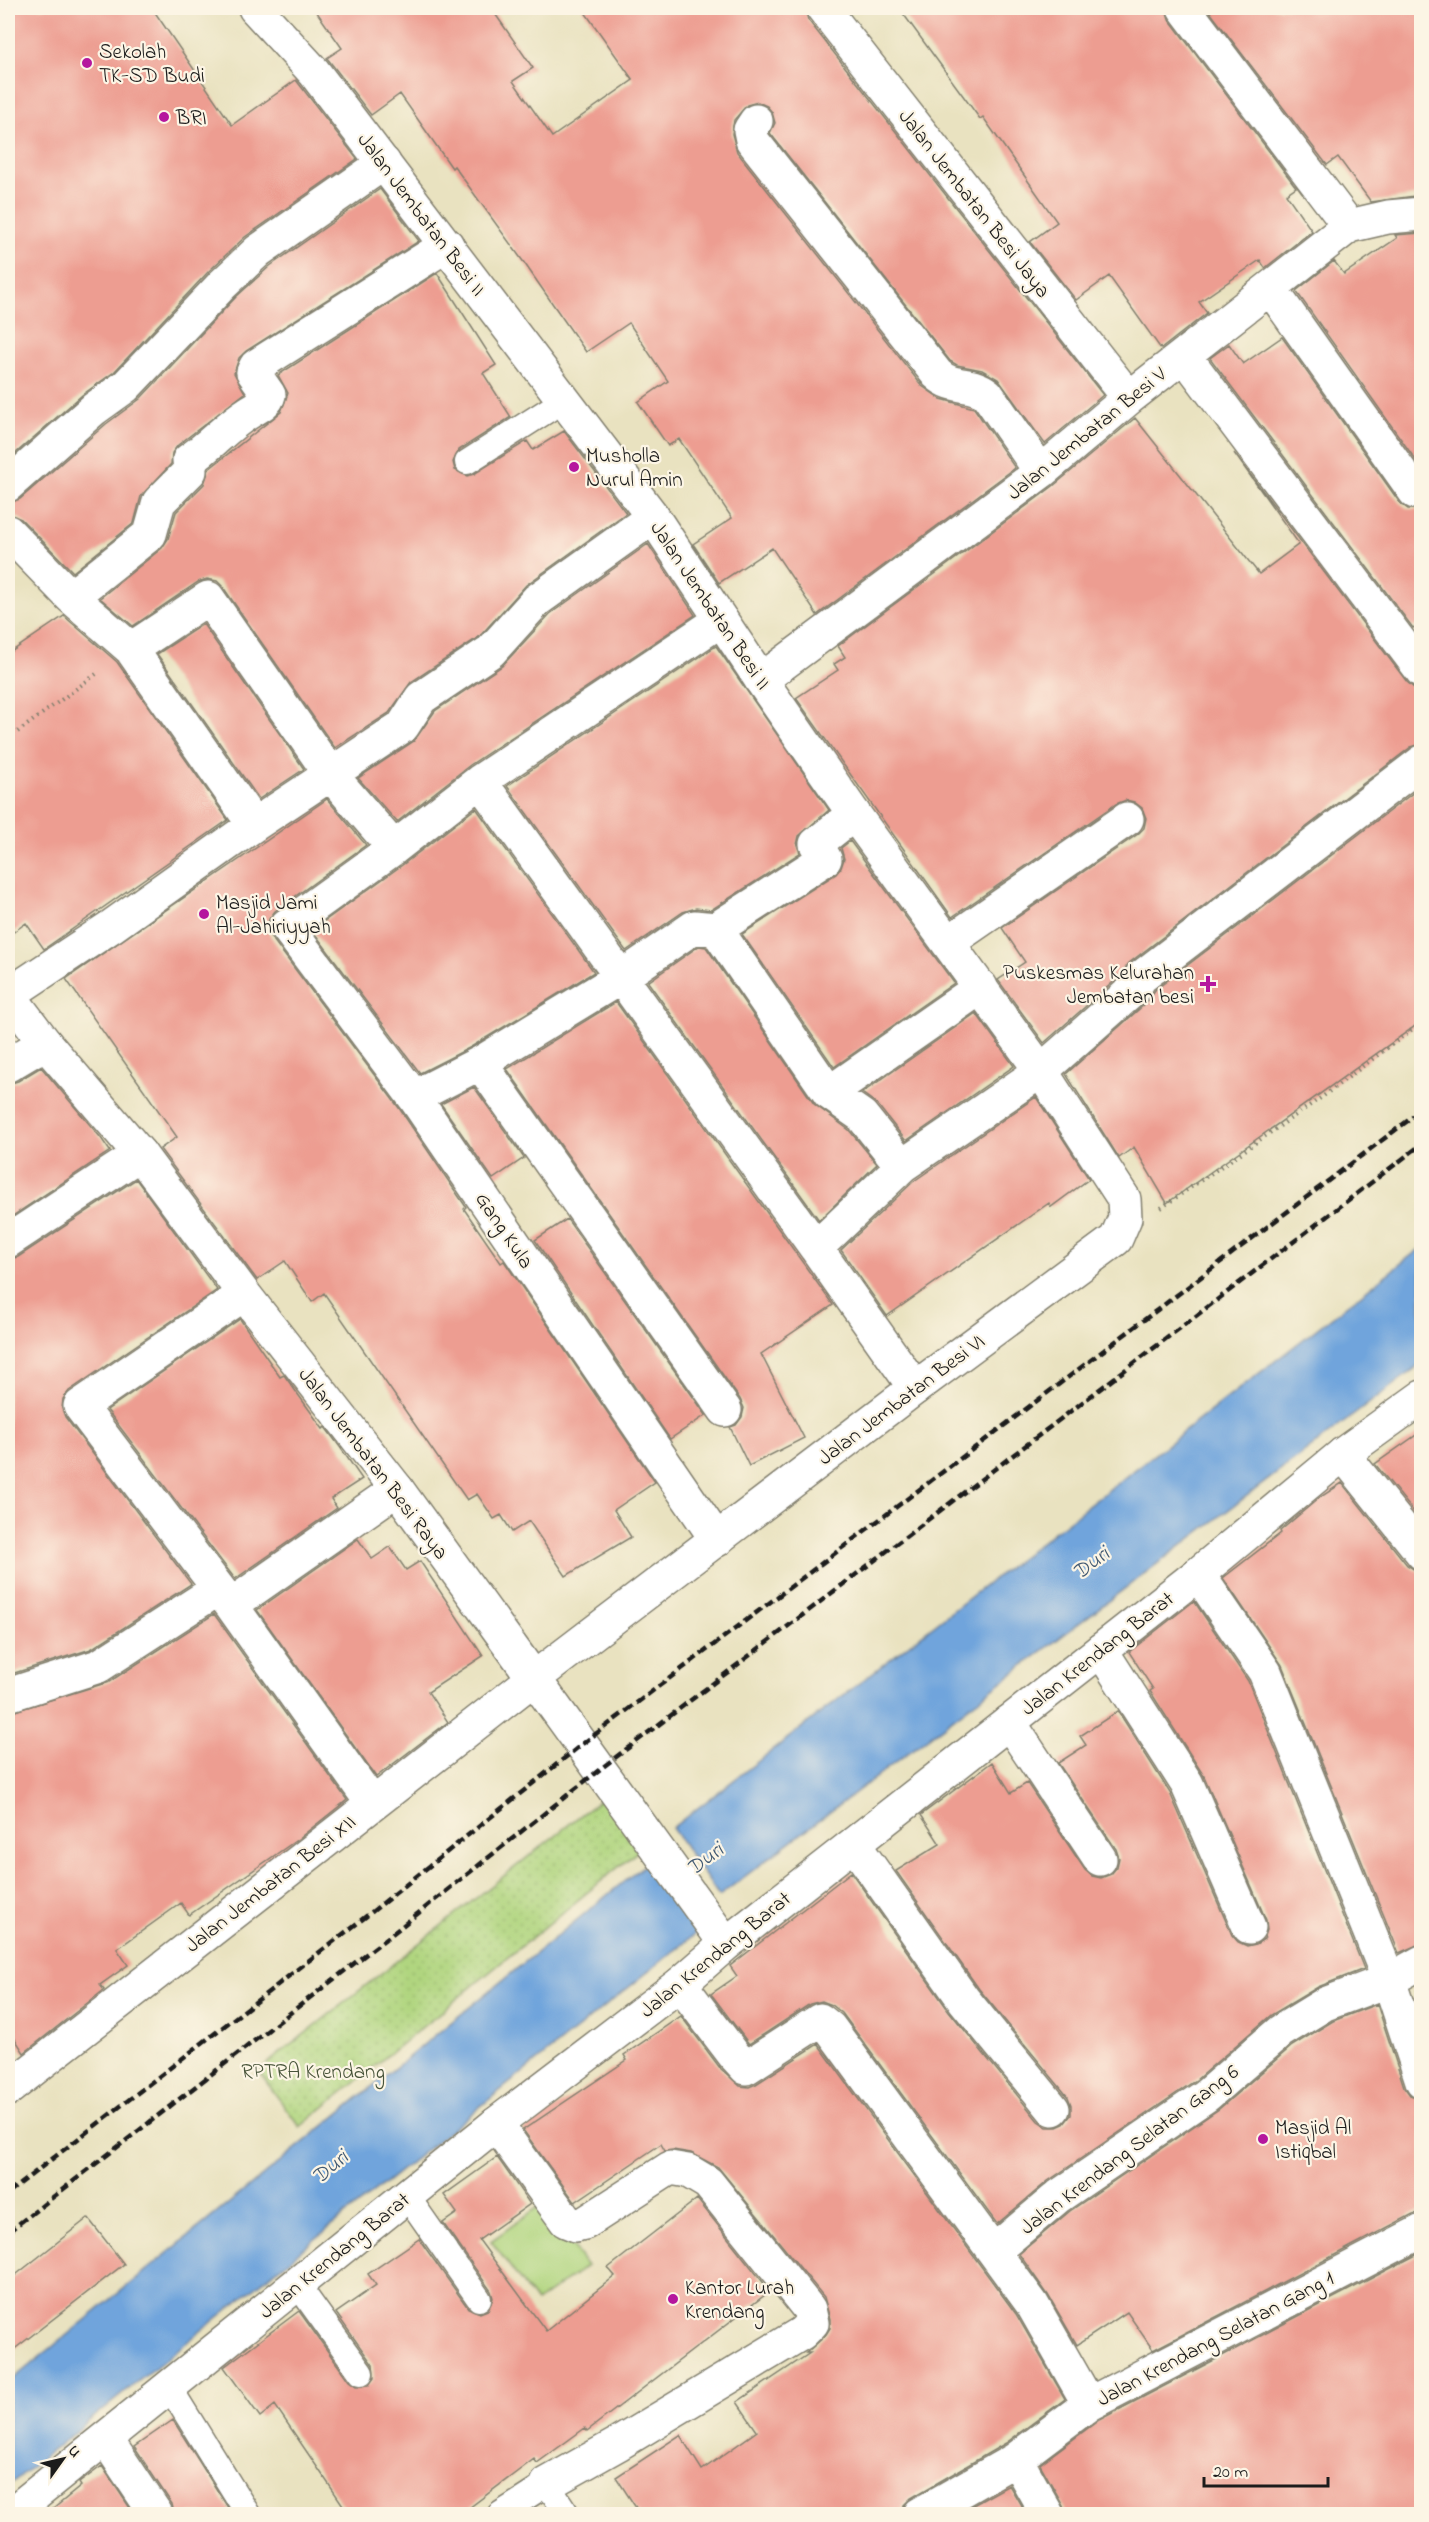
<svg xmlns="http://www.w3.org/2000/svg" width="1429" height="2522" font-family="'Indie Flower',sans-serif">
<defs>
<pattern id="park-dots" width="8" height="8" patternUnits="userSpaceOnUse" patternTransform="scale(1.5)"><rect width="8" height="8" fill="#b0d57f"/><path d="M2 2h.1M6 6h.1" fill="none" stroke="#97b66d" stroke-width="1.8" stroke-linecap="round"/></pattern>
</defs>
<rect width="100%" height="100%" fill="#fcf5e5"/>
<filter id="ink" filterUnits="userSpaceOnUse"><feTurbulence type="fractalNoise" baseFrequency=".0167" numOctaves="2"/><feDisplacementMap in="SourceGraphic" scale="12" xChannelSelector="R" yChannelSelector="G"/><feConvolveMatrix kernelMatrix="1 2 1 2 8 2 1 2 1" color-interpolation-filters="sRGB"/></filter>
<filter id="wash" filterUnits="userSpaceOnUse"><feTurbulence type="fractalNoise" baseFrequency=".008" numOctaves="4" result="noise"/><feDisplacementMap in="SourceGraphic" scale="24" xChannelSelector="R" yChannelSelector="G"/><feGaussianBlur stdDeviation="1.35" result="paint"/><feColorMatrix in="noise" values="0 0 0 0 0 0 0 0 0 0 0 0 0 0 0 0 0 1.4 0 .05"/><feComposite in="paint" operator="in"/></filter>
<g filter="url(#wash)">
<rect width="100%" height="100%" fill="#e9e2c0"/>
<path fill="#b0d57f" stroke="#66784e" stroke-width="1.5" d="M542,2204L587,2266L536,2302L491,2241Z"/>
<path fill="url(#park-dots)" stroke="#66784e" stroke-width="1.5" d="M606,1795L644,1846L300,2127L258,2071Z"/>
<path fill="#6fa4dc" stroke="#46607c" stroke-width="1.5" d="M1421,1248V1364L719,1896L672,1828Z
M654,1857L705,1926L8,2486V2383Z"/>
<g id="blocks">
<path fill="#ed9d91" d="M8,8H152L232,125L296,80L357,159L245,237L209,271L114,372L82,395L8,460Z
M314,8H491L533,68L513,81L552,137L633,80L582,8H805L808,20L1103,395L1045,444L998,379L982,370L957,365L950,361L770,133L775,123L772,112L767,106L758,102L747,105L734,120L732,134L737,152L922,386L941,399L974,408L1015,468L817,615L772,548L719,583L693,544L732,518L679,439L668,446L638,402L668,381L629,323L586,352L525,264L454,166L452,168L400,94L371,115L327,58L342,48Z
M899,8H1166L1169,19L1296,187L1286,194L1312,231L1265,268L1260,260L1199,302L1207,313L1161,349L1109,276L1076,300L1030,242L1057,222L983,117L980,119Z
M1207,8H1422V195L1371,202L1338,157L1327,165Z
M380,189L419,241L246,351L239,358L234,373L245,393L178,445L172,453L171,464L141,496L134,523L73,572L21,519L8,514V503L20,499L106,424L140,399L236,297L270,266Z
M1422,233V469L1296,291L1334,261L1344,274L1397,238L1395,235Z
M437,273L496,365L483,373L511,417L459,450L453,462L455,470L467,476L474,474L527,441L533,450L564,431L626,513L526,585L479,637L411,682L389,713L335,748L223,587L217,581L207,579L198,582L133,626L100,598L162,548L168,539L176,512L204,484L209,469L281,412L288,393L278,375Z
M1282,337L1400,503L1408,509H1422V622L1413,628L1210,358L1229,344L1243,364Z
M1135,418L1259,574L1299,544L1234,453L1407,682L1414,688L1422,689V744L1411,747L1129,963L1119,977L1044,1043L998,980L1025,962L1002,928L1138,834L1144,828L1146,818L1142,808L1134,802L1126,800L1116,804L952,917L796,698L838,670L834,664L845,657L838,646L1052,487Z
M648,544L695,615L470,765L397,822L358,778L414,741L435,711L502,666L550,614Z
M64,616L117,662L228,820L44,949L26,923L8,936V654Z
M203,624L304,769L259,799L157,654Z
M716,646L829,810L799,836L797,845L800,853L711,910L696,908L683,912L626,951L507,786Z
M1422,786V1021L1167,1203L1134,1147L1119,1158L1066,1074L1146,1003L1155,990Z
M327,799L366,845L275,911L269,919L267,928L271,937L399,1108L466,1207L464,1209L501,1263L504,1261L655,1482L614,1510L631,1537L566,1576L529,1521L512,1532L501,1515L494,1519L477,1494L467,1500L324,1293L312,1302L285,1261L257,1280L160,1149L177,1137L66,979Z
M476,808L594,972L471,1047L420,1073L312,930L405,863Z
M850,841L954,983L834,1067L742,934L836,874L841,868L844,859L841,848Z
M699,946L706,947L814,1104L849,1130L877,1164L819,1220L648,982Z
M616,1002L833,1305L761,1354L804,1438L749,1466L730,1427L736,1425L742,1417L744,1408L740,1399L507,1069Z
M976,1013L1014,1066L906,1141L877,1104L862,1093Z
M41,1067L101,1138L110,1151L8,1219V1084L18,1081Z
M474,1087L524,1158L493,1179L441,1104Z
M1036,1097L1089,1179L1051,1207L1049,1203L887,1316L841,1250L914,1181Z
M136,1179L217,1290L69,1391L63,1399L62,1409L65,1417L191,1584L91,1649L8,1675V1259L18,1257Z
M567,1219L706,1415L670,1439L535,1240Z
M240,1319L280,1377L284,1375L323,1429L325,1427L340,1447L362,1479L331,1499L337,1508L235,1579L107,1410Z
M1422,1431V1522L1375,1464Z
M1342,1483L1407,1565L1415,1570L1422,1571V1943L1399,1953L1282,1665L1223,1578L1281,1533L1280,1531L1319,1498Z
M358,1539L372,1559L390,1547L406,1570L420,1561L483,1656L428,1692L448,1722L376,1777L257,1610Z
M1194,1601L1248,1681L1364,1969L1318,1987L1271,2015L1196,2080L1048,2181L997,2224L842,2013L832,2005L822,2001L810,2004L749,2044L711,1994L737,1976L730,1966L851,1872L949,2011L1038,2121L1047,2127H1057L1064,2124L1071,2115V2105L1068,2097L979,1989L896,1871L940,1844L921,1815L992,1762L1011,1793L1027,1783L1085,1870L1092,1876L1101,1878L1111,1874L1117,1867L1119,1858L1116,1849L1058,1763L1086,1745L1080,1736L1118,1711L1170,1793L1232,1935L1238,1942L1247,1946L1256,1944L1264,1939L1267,1930L1266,1920L1204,1776L1150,1691L1153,1689L1129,1652Z
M214,1614L347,1800L298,1839L189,1915L181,1903L117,1949L128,1965L100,1985L104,1990L24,2053L8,2028V1713L109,1682Z
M1377,2004L1404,2087L1410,2095L1422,2099V2212L1413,2214L1153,2350L1127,2312L1077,2345L1048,2295L1019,2254L1070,2211L1219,2109L1292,2046L1333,2021Z
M681,2016L720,2068L740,2086L749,2087L756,2084L818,2044L1016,2314L1065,2399L1006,2443L911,2498L904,2505L901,2514H640L616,2477L680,2435L702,2470L757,2431L737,2402L810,2353H806L825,2336L830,2328V2319L824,2297L718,2167L691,2153L673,2150L665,2151L661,2144L575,2202L523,2130L627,2060L624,2055Z
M497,2157L530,2204L479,2240L546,2331L615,2276L608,2268L697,2199L770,2291L587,2431L585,2428L537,2463L534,2459L461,2514H349L275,2405L260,2417L224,2367L299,2311L349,2381L356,2386L369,2385L374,2378L373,2365L336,2313L376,2285L368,2274L419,2239L468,2308L480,2313L488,2310L493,2298L491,2291L443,2223L457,2213L444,2195Z
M88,2218L124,2264L8,2354V2281Z
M1422,2252V2514H1066L1063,2505L1040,2464L1099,2420Z
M173,2420L232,2514H174L172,2504L134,2447Z
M102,2466L134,2514H47L81,2486L79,2483Z
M1009,2485L1026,2514H957Z"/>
</g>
</g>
<g filter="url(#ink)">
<use href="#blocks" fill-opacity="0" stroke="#827f6e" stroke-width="1.5"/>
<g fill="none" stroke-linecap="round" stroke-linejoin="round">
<defs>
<path id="lane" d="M467,462L564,400
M407,2196L479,2299
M297,2284L361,2373
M170,2388L248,2514
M500,2514L547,2484L567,2514"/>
<path id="street" d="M823,8L1129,398
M1184,8L1349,226
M756,121L750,130L752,140L937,374C954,390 971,381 987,394L1041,472
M1271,289L1415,492
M1184,355L1422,671
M8,485L94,409L126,386L223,284L258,251L384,163
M8,532L71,597
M131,649L254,825
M761,680L1041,472L1129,398L1349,226L1388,217L1422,214
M480,781L816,1248L902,1166L1041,1071L1134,989L1140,978L1422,762
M394,848L331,775L208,598L131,649L71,597L150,534L159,502L190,471L189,460C210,446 227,426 248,413C255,408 267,404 269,395L253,372L256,366L447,245
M716,929L829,1093L981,987
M949,942L1127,819
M8,995L112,926L254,825L403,726L421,698L491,651L537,600L653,517
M8,1065L45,1043
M829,1093L862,1116L902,1166
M414,1097L480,1063
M8,1241L140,1154
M816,1248L915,1388
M244,1294L80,1406L231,1605L372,1803
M725,1410L480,1063L623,976L694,927L716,929L825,859L816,844L854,814
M1343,1454L1422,1553
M717,1540L414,1097L286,926L394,848L480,781L721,620
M1198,1574L1265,1672L1389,1980L1422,2081
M231,1605L397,1489
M1101,1650L1187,1784L1249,1927
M8,1695L99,1666L218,1589
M1009,1722L1100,1859
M854,1844L964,2000L1053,2109
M680,1984L734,2055L746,2068L820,2020L830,2028L1032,2304L1089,2404
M8,2089L533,1679
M496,2124L566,2221L576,2225L585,2223L670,2168L688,2171L708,2183L809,2309L812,2323L802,2333L618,2444L547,2484
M995,2250L1059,2196L1207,2095L1281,2031L1325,2004L1389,1980L1422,1962
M106,2439L156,2514
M1016,2459L1047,2514
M920,2514L1016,2459L1089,2404L1422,2231"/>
<path id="secondary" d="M255,8L314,72L653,517L761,680L854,814L1041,1071L1124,1199L1125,1218L1116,1239L915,1388L533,1679
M8,994L45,1043L140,1154L244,1294L397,1489L726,1944
M11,2514L496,2124L680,1984L726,1944L1198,1574L1343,1454L1422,1397"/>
</defs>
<use href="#lane" stroke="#827f6e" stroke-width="27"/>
<use href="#street" stroke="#827f6e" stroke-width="36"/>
<use href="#secondary" stroke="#827f6e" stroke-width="36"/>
<path stroke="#827f6e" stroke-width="4" stroke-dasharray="1.5 4.5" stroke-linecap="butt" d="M8,739L99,672
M1161,1208L1322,1097L1422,1022"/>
<use href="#lane" stroke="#fff" stroke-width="24"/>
<use href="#street" stroke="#fff" stroke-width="33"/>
<use href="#secondary" stroke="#fff" stroke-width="33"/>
<path stroke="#1c1c1c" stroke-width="4.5" stroke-dasharray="9 4.5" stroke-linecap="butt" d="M8,2193L373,1911L581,1745L1422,1110
M8,2232L392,1934L599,1770L1422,1144"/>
</g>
</g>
<g fill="#b5179e" stroke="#fcf5e5" stroke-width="2">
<circle cx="87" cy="63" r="6"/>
<circle cx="164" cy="117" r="6"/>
<circle cx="574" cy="467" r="6"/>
<circle cx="204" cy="914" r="6"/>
<path d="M1205 975h6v6h6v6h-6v6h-6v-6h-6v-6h6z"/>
<circle cx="1263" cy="2139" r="6"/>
<circle cx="673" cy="2299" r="6"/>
</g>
<g text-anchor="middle" stroke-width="4.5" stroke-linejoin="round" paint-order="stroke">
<g font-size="21" fill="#1c1c1c" stroke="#fcf5e5" text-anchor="start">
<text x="99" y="58">Sekolah<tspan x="99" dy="24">TK-SD Budi</tspan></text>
<text x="176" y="124">BRI</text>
<text x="586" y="462">Musholla<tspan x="586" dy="24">Nurul Amin</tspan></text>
<text x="216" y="909">Masjid Jami<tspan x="216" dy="24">Al-Jahiriyyah</tspan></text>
<text x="1194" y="979" text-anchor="end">Puskesmas Kelurahan<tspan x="1194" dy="24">Jembatan besi</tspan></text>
<text x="1275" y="2134">Masjid Al<tspan x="1275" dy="24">Istiqbal</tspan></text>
<text x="685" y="2294">Kantor Lurah<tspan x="685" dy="24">Krendang</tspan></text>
</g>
<g font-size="21" fill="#1c1c1c" stroke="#fcf5e5">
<text transform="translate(975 203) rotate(52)" y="7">Jalan Jembatan Besi Jaya</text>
<text transform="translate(422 214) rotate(53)" y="7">Jalan Jembatan Besi II</text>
<text transform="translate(1086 433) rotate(-39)" y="7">Jalan Jembatan Besi V</text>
<text transform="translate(711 605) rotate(56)" y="7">Jalan Jembatan Besi II</text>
<text transform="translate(505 1230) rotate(56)" y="7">Gang Kula</text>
<text transform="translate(901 1399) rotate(-37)" y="7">Jalan Jembatan Besi VI</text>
<text transform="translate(374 1463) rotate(53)" y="7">Jalan Jembatan Besi Raya</text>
<text transform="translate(1097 1653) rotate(-38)" y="7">Jalan Krendang Barat</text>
<text transform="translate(270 1883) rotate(-38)" y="7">Jalan Jembatan Besi XII</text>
<text transform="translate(715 1954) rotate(-39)" y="7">Jalan Krendang Barat</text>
<text transform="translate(1129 2149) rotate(-37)" y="7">Jalan Krendang Selatan Gang 6</text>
<text transform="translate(334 2255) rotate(-39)" y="7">Jalan Krendang Barat</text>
<text transform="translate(1215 2338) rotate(-28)" y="7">Jalan Krendang Selatan Gang 1</text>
</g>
<g font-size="21" fill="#48543a" stroke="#fcf5e5">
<text x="313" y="2078">RPTRA Krendang</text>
</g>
<g font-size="22" font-style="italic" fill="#415972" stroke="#fcf5e5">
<text transform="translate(1090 1562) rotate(-37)" y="8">Duri</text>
<text transform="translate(704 1858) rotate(-37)" y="8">Duri</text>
<text transform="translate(329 2166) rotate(-40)" y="8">Duri</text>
</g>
</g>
<rect width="1429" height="2522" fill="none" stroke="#fcf5e5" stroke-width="30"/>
<g transform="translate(63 2459) rotate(56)" stroke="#fcf5e5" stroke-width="4.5" paint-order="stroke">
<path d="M0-4.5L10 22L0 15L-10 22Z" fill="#1c1c1c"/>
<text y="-9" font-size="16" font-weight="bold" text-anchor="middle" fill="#1c1c1c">U</text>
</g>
<path d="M1204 2477v9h124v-9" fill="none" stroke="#1c1c1c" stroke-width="3"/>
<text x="1213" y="2477" font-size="18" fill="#1c1c1c" stroke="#fcf5e5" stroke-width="4.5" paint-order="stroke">20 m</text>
</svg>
